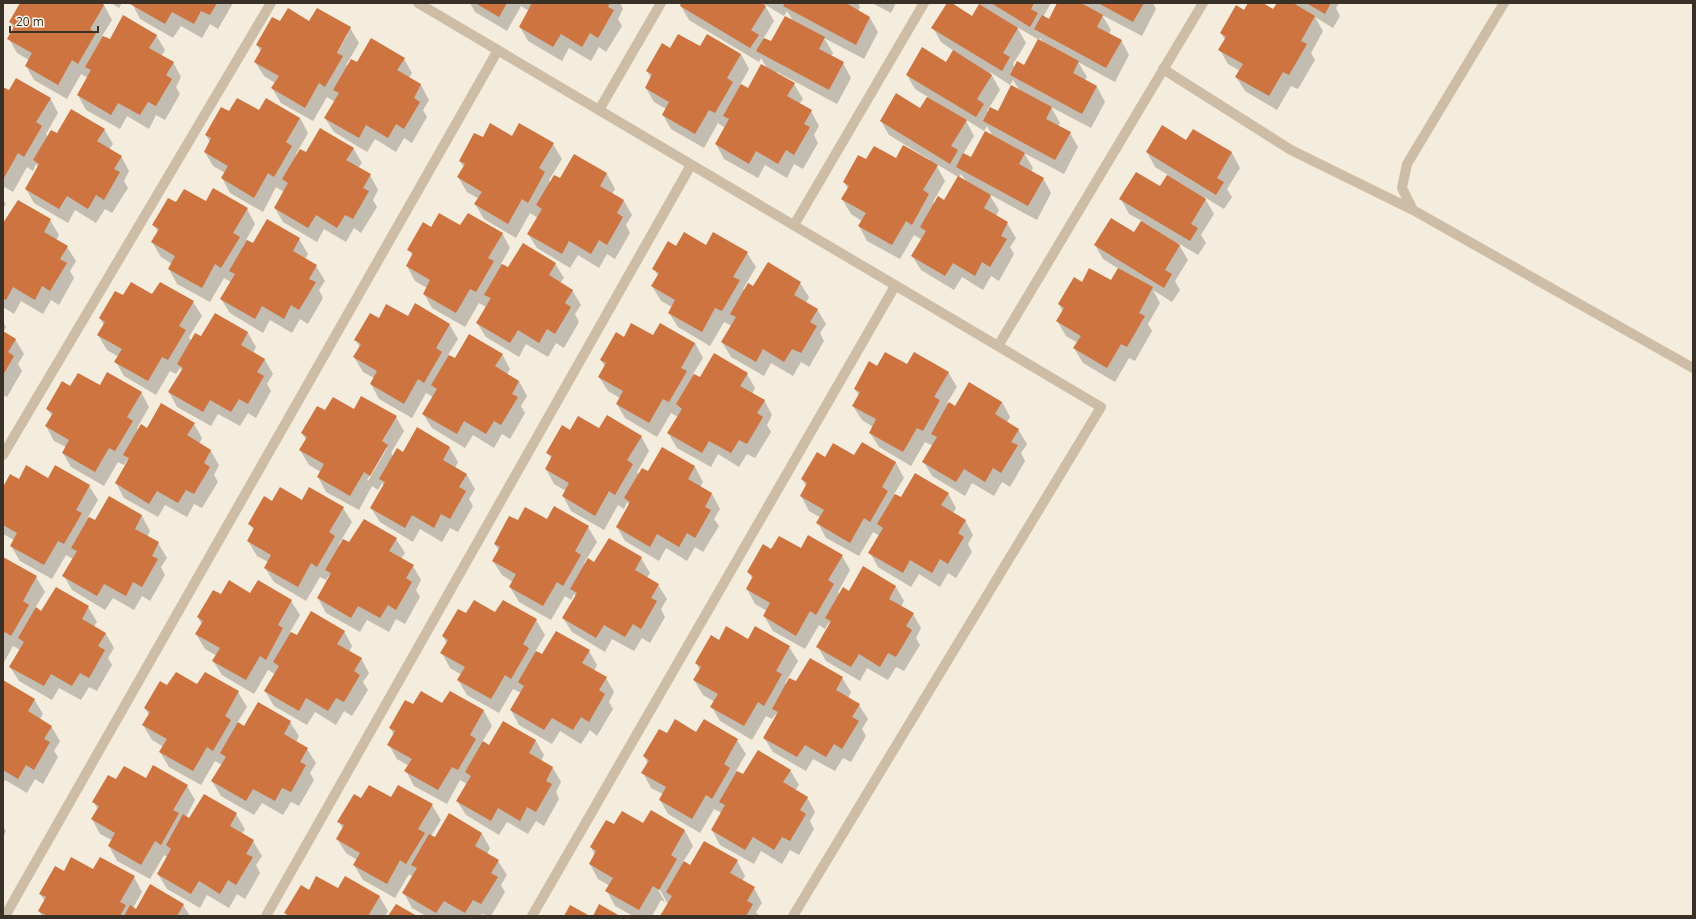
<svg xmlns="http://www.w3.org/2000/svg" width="1696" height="919" font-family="'Open Sans',sans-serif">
<rect width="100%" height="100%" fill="#f4ecdc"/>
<path fill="#0003" fill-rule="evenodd" d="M21,3H100L104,5L112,20L102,36L110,41L156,35L165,50L161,56L173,62L181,77L176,87L180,94L165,120L156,115L149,129L127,116L120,129L86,110L78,95L88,78L81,74L67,99L34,80L26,66L29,60L17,53L9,39L14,29L10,22Z
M111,3H122L119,8Z
M132,3H233L218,29L210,24L202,38L181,26L173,38L140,19Z
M470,3H620L623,9L618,19L622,26L606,52L599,47L591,61L569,48L562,61L528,41L520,27L529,11L521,6L507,31L475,12Z
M683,3H858L860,7L858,11L870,18L878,32L864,59L824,38L833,53L831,57L843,63L851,78L837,104L777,72L776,74L794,84L803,99L799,104L811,111L819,126L814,135L818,143L803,169L794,164L787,178L765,165L758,178L724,159L716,144L725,128L718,123L704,148L671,129L663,115L666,109L654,102L646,88L651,78L647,71L670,49L741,54L749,69L740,85L748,90L767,68L761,58L759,62L689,20L681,6ZM764,4L784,16L787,11L793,21L771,43L763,39L774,21Z
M872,3H896L891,13Z
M948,3L973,17L980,5L977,3H1051L1043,17L1049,20L1058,3H1153L1156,9L1142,36L1102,15L1111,30L1109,34L1121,40L1129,55L1115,82L1078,62L1087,77L1085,80L1097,87L1105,102L1091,128L1051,107L1060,123L1058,126L1070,133L1078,147L1064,174L1024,153L1033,168L1031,172L1043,178L1051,193L1037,220L989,194L999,210L996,216L1007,223L1016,238L1010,247L1014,254L999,281L991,276L983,290L962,277L954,290L921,270L912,256L922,240L914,235L900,259L867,241L859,226L862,221L851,214L842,199L848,189L844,182L867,161L896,160L930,162V160L889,135L881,121L921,109L928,97L915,89L907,75L947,63L954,51L941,42L933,28ZM1017,27L1039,40L1040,38L1044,43L1025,67L1015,68L1013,64L1026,43ZM990,72L1010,85L1013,80L1020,91L998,113H988L987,111L1000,90ZM965,119L984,131L987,126L993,137L971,158L963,154L974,136ZM935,163L958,177L944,201L934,204L933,202L945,181ZM961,174L966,181L959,177Z
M1249,3H1261L1274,10L1278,3H1339L1336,8L1340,16L1333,28L1315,17L1323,31L1311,53L1315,60L1298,89L1291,86L1277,110L1245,91L1236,77L1240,71L1228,64L1220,50L1225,40L1221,33L1244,11Z
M309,22L350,28L359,43L346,65L348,66L404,59L412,73L409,78L421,85L429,100L423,110L427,117L412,143L404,138L396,152L375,139L367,152L334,132L325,118L335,102L327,97L313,121L281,103L272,88L275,83L264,76L255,62L261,52L257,45L280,23ZM346,34H348L335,57L334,56Z
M3,88L9,92L50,98L58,113L46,134L48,137L58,134L104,129L113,144L109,149L121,156L129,171L124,181L128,188L112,213L105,209L96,223L75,210L68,223L34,203L26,189L38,167L36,164L33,171L27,167L13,192L3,186Z
M259,112L300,118L308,133L296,154L297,156L307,153L353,148L362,163L358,168L370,175L378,190L373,200L377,207L361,233L354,228L346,242L324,229L317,242L283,222L275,208L284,192L276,187L263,212L230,193L222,178L225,173L213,166L205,152L210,142L206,135L229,113Z
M1162,127L1186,141L1193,130L1232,153L1240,168L1227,189L1232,197L1224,209L1204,197L1214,214L1201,235L1206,243L1198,255L1178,243L1188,260L1175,281L1180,290L1172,302L1153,290L1160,303L1148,324L1152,331L1135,361L1129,358L1115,382L1083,363L1074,348L1078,343L1066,336L1057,321L1063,312L1059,304L1082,283L1111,282L1119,269L1103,259L1095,245L1134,234L1142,221L1129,214L1121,199L1160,188L1168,175L1155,167L1147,152Z
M512,138L553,144L562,159L549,180L550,182L560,179L574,155L607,174L615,189L612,194L624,201L632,215L626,225L630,233L615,259L607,254L599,268L578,255L570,268L537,248L528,234L538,218L530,213L516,238L484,219L475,204L479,199L467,192L458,177L464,168L460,161L483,139Z
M3,199L6,204L3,208Z
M206,202L247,209L255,224L246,240L253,245L267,220L299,239L308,254L305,259L316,266L325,281L319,290L323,298L308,324L300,319L292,333L270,320L263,333L230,313L221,299L231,282L224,278L210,302L177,284L169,269L172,264L161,257L152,242L158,232L154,225L177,204Z
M50,220L59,235L56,240L67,247L76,261L70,271L74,278L59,305L51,300L43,314L21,301L14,314L3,307V224Z
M461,227L502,233L510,248L501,264L509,268L555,263L564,278L560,283L572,290L581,305L575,314L579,322L564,348L556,343L548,357L526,344L519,357L486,337L477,323L486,307L479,303L465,327L432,308L424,294L427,288L415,281L407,266L413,257L409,250L431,228Z
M706,246L747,253L756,267L743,289L745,290L800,283L809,297L806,303L817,309L826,324L820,333L824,341L809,367L801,362L793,376L771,363L764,376L731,357L722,342L732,326L724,322L710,346L678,327L669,313L672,307L661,301L652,286L658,276L654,269L677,247Z
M153,295L193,302L202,316L189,337L191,341L201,338L215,314L248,333L256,347L253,353L265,360L273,374L267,384L271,391L256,418L248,413L240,426L218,414L211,426L177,407L169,392L182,371L180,368L176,374L170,371L156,395L124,376L116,362L119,357L107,350L98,335L104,326L100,318L123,296Z
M408,317L449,324L458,339L448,355L455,359L502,354L510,369L507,374L519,381L527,396L521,406L525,413L510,439L502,434L494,448L473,435L465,448L432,428L423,414L433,397L426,393L412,418L379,399L371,384L374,378L363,372L354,357L360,348L356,340L379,319Z
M3,321L6,327L3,333L15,339L24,354L18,364L22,371L7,397L3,395Z
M653,337L695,343L703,358L693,374L700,379L747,374L755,388L752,394L764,400L772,415L767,425L771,432L755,458L747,454L739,467L718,454L711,467L677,448L668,433L678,417L671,413L657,437L625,418L617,404L620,398L608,391L599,377L605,367L601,360L624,338Z
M907,366L948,372L957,387L947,403L955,407L1002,402L1010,417L1007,422L1018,429L1027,444L1021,453L1025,461L1010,487L1002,482L994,496L972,483L965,496L932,476L924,462L933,446L925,442L911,466L879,447L870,433L873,427L862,420L853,406L859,396L855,389L878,367Z
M100,386L141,392L149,407L137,428L138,431L194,424L202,438L199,444L211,451L219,465L214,475L218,482L202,508L194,504L187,517L165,505L158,517L124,498L116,483L128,462L127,460L124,465L118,462L104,486L71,467L63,453L66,447L54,441L46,426L52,416L47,409L70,387Z
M354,410L396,417L404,431L391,453L393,456L403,453L450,448L458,462L455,468L467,475L475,489L469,499L473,506L458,532L450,528L442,542L420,529L413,542L380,522L371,508L384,486L382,483L378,490L372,486L359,510L326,492L318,477L321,472L309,465L300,450L306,440L302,433L325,412ZM386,447L387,448L368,481L367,480Z
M600,429L641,436L649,451L637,472L639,475L649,472L662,448L695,467L703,482L700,487L712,494L720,509L714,519L719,526L703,552L695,547L687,561L666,548L659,561L625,541L617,527L629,505L627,502L624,509L618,505L604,530L571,511L563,496L566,491L554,484L546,469L552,460L548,453L570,431Z
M862,444L896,463L904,478L894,494L901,498L948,493L956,508L953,513L965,520L973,535L968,544L972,552L956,578L948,573L940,587L919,574L911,587L878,567L870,553L880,536L873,532L859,556L826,538L818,523L821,518L809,511L801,496L806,486L802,479L825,458L855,456Z
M48,479L89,486L98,500L88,517L95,522L109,497L142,516L150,531L147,537L158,543L167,558L161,567L165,575L150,601L142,596L134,610L113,598L105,610L72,590L64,576L73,559L66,555L52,579L20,561L11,546L14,540L3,534V489L19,480Z
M302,501L343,508L352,522L339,544L340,546L396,539L405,553L401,559L413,566L421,580L416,590L420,597L405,624L396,619L389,632L367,620L360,632L326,613L318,598L330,577L329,575L326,580L320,577L306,601L274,582L265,568L268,562L257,556L248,541L254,531L250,524L273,502Z
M547,520L588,527L597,542L584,563L586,565L641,558L650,573L647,578L658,585L667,599L661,609L665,617L650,643L642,638L634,651L612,639L605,652L572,632L563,618L576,597L574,594L571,600L565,596L551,620L519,602L510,587L513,582L502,575L493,561L499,551L495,544L518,522Z
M801,550L842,556L850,570L838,592L840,595L850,592L864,568L896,587L904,601L901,607L913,614L921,628L916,638L920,645L904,671L896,667L888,680L867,668L860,681L826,661L818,647L830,625L829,622L825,629L819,625L805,649L773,631L764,616L767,611L755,604L747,589L753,579L748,572L772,551Z
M3,558L36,577L45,592L35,608L42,612L88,607L97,622L94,627L106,634L114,648L108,658L112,665L97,691L89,687L81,700L59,688L52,700L19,681L10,667L20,650L13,646L3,664Z
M250,594L291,601L300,615L290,632L297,636L344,631L352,646L349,652L361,658L369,673L363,682L368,690L352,716L344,711L336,725L315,712L307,725L274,706L265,691L275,674L268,670L254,694L222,675L213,661L217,656L205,649L196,634L202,625L198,617L221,595Z
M496,613L536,620L545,635L535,652L542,656L589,651L597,665L594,671L606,678L614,692L609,702L613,709L597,736L590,730L581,744L560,731L552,744L519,725L511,710L521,693L513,689L499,713L467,695L458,680L462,675L450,668L442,653L447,644L443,636L466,615Z
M748,640L789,647L798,661L785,683L787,685L842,678L851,692L848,698L859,705L868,719L862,729L866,736L851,762L843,758L835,771L813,759L806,771L773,752L764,738L777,716L776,714L772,719L766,716L752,740L720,721L712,707L715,702L703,695L694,680L700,670L696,663L719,641Z
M3,681L34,699L43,714L40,719L51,726L60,741L54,751L58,757L43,784L35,779L27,793L5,780L3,784Z
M198,685L238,692L247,707L237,723L244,727L290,722L299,736L296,742L307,749L316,763L310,773L314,780L299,806L291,802L283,815L262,803L254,815L221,796L212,781L222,765L215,761L201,785L169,767L160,752L164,747L152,740L143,725L149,715L145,708L168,687Z
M450,692L484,711L492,726L482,742L489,746L503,722L536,741L544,755L541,761L553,768L561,782L556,792L559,799L544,826L536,821L528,834L507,822L499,835L466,815L457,801L467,784L460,780L447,804L414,786L406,771L409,766L397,759L389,745L394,735L390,728L413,706L443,705Z
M697,733L737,740L746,754L736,771L744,775L790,770L799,785L795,791L807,797L815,812L810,821L814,829L799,855L790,850L782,864L761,851L754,864L720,845L712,830L722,813L714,809L700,833L668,814L660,800L663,794L651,788L643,773L648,764L644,756L667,734Z
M146,779L187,786L195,800L186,817L190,820L204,795L236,814L245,829L242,834L253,841L262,856L256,865L260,873L245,899L237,894L229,908L207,895L200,908L167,889L158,874L168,857L164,855L150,879L117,861L109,846L112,840L100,834L92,819L98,810L94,802L116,781Z
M391,799L432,805L441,820L431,836L435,839L482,834L490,848L487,854L498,861L507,875L501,885L505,892L491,916L482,914L480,916L452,915L426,916L412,908L404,893L413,877L409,874L395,898L363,880L354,865L357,860L346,853L337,839L343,829L339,822L362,800Z
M651,812L685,831L693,846L683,862L690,866L737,861L745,876L742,881L754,888L762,903L756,912L759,916H661L668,904L657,885L656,886L665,902L661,900L652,916H633L615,906L607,891L610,886L598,879L590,864L595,855L591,847L614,826L644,824Z
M3,826L6,831L3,837Z
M93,871L134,877L142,892L133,908L137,910L183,905L190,916H42L39,911L45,901L40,894L64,872Z
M338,890L379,896L388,911L385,916H287L286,913L309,891Z"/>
<path fill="#ce7440" d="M20,3H102L104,5L90,29L96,33L78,64L72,60L58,85L25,66L32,53L7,39L15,25L9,22Z
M131,3H217L210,15L201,11L194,24L172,12L165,24L130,4Z
M475,3H507L499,17Z
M532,3H610L608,7L614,10L598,38L590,33L582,47L561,34L553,47L519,27Z
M681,3H762L766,6L751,30L759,35L750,48L680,6Z
M785,3H846L870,17L856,45L783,6Z
M947,3H952L972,16L979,4L1018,28L1003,53L1010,57L1002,71L931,28Z
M991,3H1034L1031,9L1038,13L1030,27Z
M1057,3H1081L1103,15L1097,27L1122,40L1106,68L1034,29L1042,15L1049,19Z
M1098,3H1144L1133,22Z
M1248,3H1263L1273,9L1277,3H1293L1315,16L1301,41L1307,44L1289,75L1283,72L1269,96L1235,77L1243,64L1218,50L1226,37L1220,33L1236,5L1244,10Z
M1306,3H1331L1325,14Z
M288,8L309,21L317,8L351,27L337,53L343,56L325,87L319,83L305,108L271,88L279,76L254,62L262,48L256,45L272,17L280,21Z
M123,15L157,35L149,48L174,62L166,75L172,79L156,106L148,102L140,115L118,103L111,115L77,95L91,70L85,67L103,36L110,39Z
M785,16L825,37L819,49L844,62L829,90L756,51L764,38L771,41Z
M678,34L700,46L707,34L741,54L727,78L733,82L715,113L709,110L695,134L662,115L669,102L645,88L652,74L646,71L662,43L670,48Z
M371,38L405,58L397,70L421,84L414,98L420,102L404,129L396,124L388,138L366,125L359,138L324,118L339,93L333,90L351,59L357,62Z
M1038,39L1079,61L1073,73L1097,86L1082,114L1010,75L1017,61L1024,65Z
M922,47L946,62L953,50L992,75L977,99L984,104L976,117L906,75Z
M761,64L795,83L787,96L812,110L804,124L810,127L794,155L786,150L778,164L756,151L749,164L715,144L729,119L723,116L741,84L748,88Z
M16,78L51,98L36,122L42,126L24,157L18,153L4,178L3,177V87L9,90Z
M1011,85L1052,107L1046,119L1071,132L1055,160L983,121L990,107L998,111Z
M896,93L920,108L927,97L967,120L951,146L958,150L950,164L880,121Z
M237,98L259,110L266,98L300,118L286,142L292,146L274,177L268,173L254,198L221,178L228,166L204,152L211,138L205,135L221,107L229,111Z
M71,109L105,129L97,141L122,156L114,169L120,172L104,200L96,195L88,209L67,196L59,209L25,189L39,164L33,160L51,130L57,133Z
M490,123L512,136L519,123L554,143L539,168L545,172L528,203L522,199L508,224L474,204L482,192L457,177L465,164L459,161L474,133L483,137Z
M1162,125L1186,140L1193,129L1232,152L1217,178L1224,182L1216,195L1146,152Z
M320,128L354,148L346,160L371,174L363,188L369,191L353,219L345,215L337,228L316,215L308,228L274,208L288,183L282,179L300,149L306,152Z
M985,131L1025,153L1019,164L1044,178L1028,206L956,167L963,153L971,157Z
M903,145L938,165L923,190L929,194L912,225L906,221L892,245L858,226L866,213L841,199L849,186L843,182L858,155L866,159L874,146L896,158Z
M574,154L607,173L600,186L624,200L617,213L623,217L607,245L599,240L591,254L569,241L562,254L527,234L542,209L536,205L554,175L560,178Z
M1136,172L1160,186L1167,175L1206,199L1191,224L1198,228L1190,241L1119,199Z
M958,176L991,195L984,208L1008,222L1001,236L1007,239L990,267L982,262L975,276L953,263L945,276L911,256L926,231L920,227L938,196L944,200Z
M213,188L248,208L233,233L240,237L221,268L215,264L202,288L168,269L175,256L151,242L159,229L152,225L168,198L176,202L184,189L206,201Z
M18,200L51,219L44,232L68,246L60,259L67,263L50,291L42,286L35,300L13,287L6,300L3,298V223Z
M439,213L460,225L468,213L503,233L488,258L494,261L476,292L470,289L456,313L423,294L430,280L406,266L413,253L407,250L423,222L431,227Z
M1111,218L1134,232L1141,221L1180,245L1165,270L1172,274L1164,288L1094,245Z
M267,219L300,238L293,251L317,265L309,279L316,282L299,310L291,305L284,319L262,306L255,319L220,299L235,274L229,271L247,240L253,243Z
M684,232L706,245L713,232L748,252L733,277L740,280L722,311L715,308L702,332L668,313L675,300L651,286L659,273L652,269L668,241L676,246Z
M523,243L556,263L549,275L573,290L565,303L571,307L555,334L547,329L539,343L518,330L510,343L476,323L491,298L484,295L502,264L508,267Z
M768,262L801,282L794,295L818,309L810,322L817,326L801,353L792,349L784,362L763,349L756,362L721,342L736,317L730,314L748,283L753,286Z
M1089,268L1111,280L1118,268L1153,287L1139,313L1145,316L1127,347L1121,344L1107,368L1073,348L1081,336L1056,321L1064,308L1058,304L1074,277L1082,282Z
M131,282L152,294L160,282L194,301L179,326L186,330L168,360L162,357L148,381L114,362L122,349L97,335L105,322L99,318L115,291L123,295Z
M415,303L450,324L436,348L442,352L424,383L418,379L404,404L370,384L377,371L353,357L361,344L354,340L370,313L379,318L386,304L408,316Z
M215,313L248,332L241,345L265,359L257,372L264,376L248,404L239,399L231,412L210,400L203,412L168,392L183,368L177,364L195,333L201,336Z
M631,323L653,335L660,323L695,343L681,368L687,371L669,402L663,399L649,423L616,404L623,391L598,377L606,363L600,360L616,332L624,337Z
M3,331L16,339L8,352L14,356L3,375Z
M469,334L503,354L495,366L519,381L512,394L518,397L501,425L494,421L486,434L464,421L457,434L422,414L437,389L431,385L449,355L455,358Z
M885,352L907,364L914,352L949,372L934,397L940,400L923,431L917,428L903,452L869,433L876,419L852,406L860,392L854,389L869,361L877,366Z
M714,353L748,373L740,386L765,400L757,413L763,417L747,444L739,440L731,453L709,441L702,453L667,433L682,409L676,404L694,374L700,377Z
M107,372L142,392L127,417L133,421L115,451L109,448L95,472L62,453L69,440L45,426L53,413L46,409L62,381L70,386L78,373L100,385Z
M969,382L1002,402L995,414L1019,429L1011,442L1018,445L1001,473L993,468L985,482L964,469L956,482L922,462L937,437L931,434L949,402L955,406Z
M361,396L397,416L382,441L388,445L370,476L364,472L350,496L317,477L324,464L299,450L307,437L301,433L317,406L325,410L333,397L354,409Z
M161,403L195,423L187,435L211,450L204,463L210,467L194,494L186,490L178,503L157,491L149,504L115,483L129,458L123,455L141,424L147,428Z
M607,415L642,436L627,460L633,464L615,495L609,491L595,516L562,496L569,483L545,469L552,456L546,453L562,425L570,430L578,416L599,428Z
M417,427L450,447L443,460L467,474L459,487L466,491L450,519L441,514L434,528L412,515L405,528L370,508L385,482L379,479L397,448L403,452Z
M862,442L896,462L882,487L888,491L870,522L864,518L850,543L816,523L824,510L800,496L807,483L801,479L817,452L825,457L833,443L854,455Z
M662,447L695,466L688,479L712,493L705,507L711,510L695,538L687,533L679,547L657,534L650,547L616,527L630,502L624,498L642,468L648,471Z
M26,465L48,478L55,465L90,485L76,510L82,513L64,544L58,541L44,565L10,546L17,533L3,525V487L10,474L19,479Z
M915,473L949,493L941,505L966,520L958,533L964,537L948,564L940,559L932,573L910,560L903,573L868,553L883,528L877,524L895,494L901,497Z
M280,487L302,500L309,487L344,507L329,532L335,536L317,567L311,563L298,587L264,568L271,555L247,541L254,528L248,524L264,496L272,501Z
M109,496L142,515L135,529L159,542L152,556L158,559L142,587L133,582L126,596L104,584L97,596L62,576L77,551L71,548L89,517L95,520Z
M554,506L589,526L575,551L581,555L563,586L557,582L543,606L509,587L516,574L492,561L500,547L494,544L509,516L518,520L525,507L547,519Z
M364,519L397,538L389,551L414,565L406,578L412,582L396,610L388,605L380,618L358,606L351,618L317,598L331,573L325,570L343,539L349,542Z
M808,535L843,555L828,580L834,584L816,615L810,611L796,636L763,616L770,603L746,589L753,576L747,572L763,544L771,549L779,536L801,548Z
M609,538L642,557L635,570L659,584L651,598L657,601L641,629L633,624L625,637L604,625L596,638L562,618L577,593L570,589L588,558L594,562Z
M3,557L37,576L23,601L29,605L11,636L5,632L3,635Z
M863,566L896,586L889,599L914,613L906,626L912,630L896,657L888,653L880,667L859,654L851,667L816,647L831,621L825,618L843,587L849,591Z
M229,580L250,593L258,580L292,600L278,625L283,628L266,660L260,656L246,680L212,661L220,648L195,634L203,621L197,617L213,590L221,594Z
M56,587L89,606L82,619L106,633L98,646L105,650L89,678L80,673L72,686L51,674L44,686L9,667L24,642L18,638L36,607L41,611Z
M474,600L495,612L503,600L537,619L523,644L529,648L511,679L505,675L491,699L457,680L465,667L440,653L448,640L442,636L458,609L466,613Z
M311,611L345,631L337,644L362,658L354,671L360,675L344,702L336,698L328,711L306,698L299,711L264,691L279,666L273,662L291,632L297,635Z
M726,626L748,639L755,626L790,646L776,671L782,674L764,706L758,702L744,726L710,707L718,694L693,680L701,667L695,663L711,635L719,640Z
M556,631L590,650L582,663L607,677L599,690L605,694L589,722L581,717L573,730L552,718L544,730L510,710L524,686L518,682L536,651L542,654Z
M810,658L843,677L836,690L860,704L852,717L859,721L842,749L834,744L826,757L805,745L797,757L763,738L778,712L772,709L789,678L796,681Z
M176,672L197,684L205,672L239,691L225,716L231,720L213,751L207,747L193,771L159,752L167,739L142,725L150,712L144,708L160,681L167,685Z
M3,680L35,699L28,711L52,726L44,739L50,742L34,770L26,765L18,779L3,770Z
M421,691L442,703L450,691L484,710L470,735L476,739L458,770L452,767L438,790L404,771L412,759L387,745L395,731L389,728L405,700L413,704Z
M258,702L291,721L284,734L308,748L300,762L306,765L291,792L282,788L275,801L253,789L246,801L211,781L226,757L220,753L238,722L244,726Z
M675,719L696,732L704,719L738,739L724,764L730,768L712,799L706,795L692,819L659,800L666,787L641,773L649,760L643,756L659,729L667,733Z
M503,721L536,740L529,753L553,767L546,781L552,784L536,812L527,807L520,821L498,808L491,821L456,801L471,776L465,772L483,741L489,745Z
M758,750L791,770L783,782L808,797L800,810L806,814L790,841L782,837L774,850L753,837L745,850L711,830L725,805L719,802L737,771L743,774Z
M153,765L188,785L173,810L179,813L161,845L155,841L141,865L108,846L115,833L91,819L99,806L92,802L108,775L116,779L124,766L146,778Z
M369,785L391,797L398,785L433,804L418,829L425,833L406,864L400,860L387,884L353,865L360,853L336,839L344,825L337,822L354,794L361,798Z
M204,794L237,813L230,826L254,840L246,854L253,857L236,885L228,880L220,894L199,881L191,894L157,874L171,849L166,845L183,814L189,818Z
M651,810L685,830L671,855L677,859L659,890L653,886L639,910L605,891L613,878L589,864L596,851L590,847L606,820L614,824L622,811L643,823Z
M449,813L482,833L475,846L499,860L491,873L498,877L481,904L473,900L465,913L444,901L436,913L402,893L417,868L411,865L429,834L435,837Z
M704,841L738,860L730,873L755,887L747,901L753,904L746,916H660L672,896L666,892L684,861L690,865Z
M71,857L93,869L100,857L135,876L120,902L126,905L120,916H47L38,911L46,897L39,894L55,866L64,871Z
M316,876L338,888L345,876L380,896L368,916H290L284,913L301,885L309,890Z
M150,884L184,904L177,916H124L130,905L136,909Z
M396,904L417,916H388Z
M599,904L620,916H593Z
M570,905L590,916H564Z"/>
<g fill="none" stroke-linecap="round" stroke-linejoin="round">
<path stroke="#cdbda7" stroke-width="10" d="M599,110L661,3
M794,225L924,3"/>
<path stroke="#cdbda7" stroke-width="10" d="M418,3L1101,407L793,916
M1163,69L1291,150L1413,210L1693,368
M1413,210L1402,188L1407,164L1504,3
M998,346L1203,3
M3,455L271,3
M5,916L498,50
M266,916L691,165
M532,916L895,286"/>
</g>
<rect width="1696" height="919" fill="none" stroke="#393028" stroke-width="8"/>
<path d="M10 26v6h88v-6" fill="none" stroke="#393028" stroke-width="2"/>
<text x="16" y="26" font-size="12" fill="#393028" stroke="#fbf5e9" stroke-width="3" paint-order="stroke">20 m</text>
</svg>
